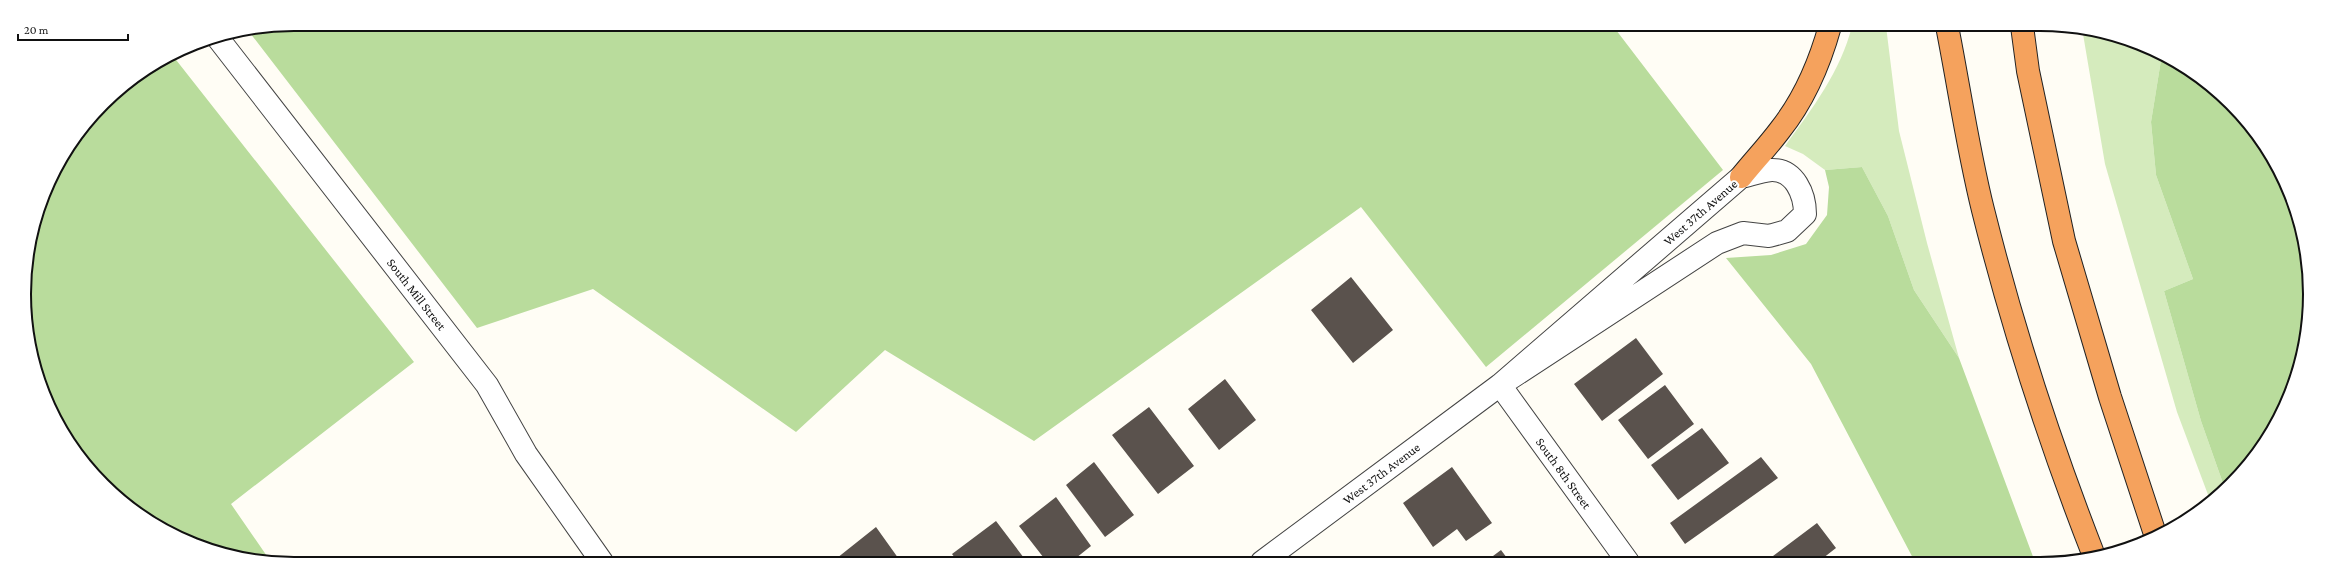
<svg xmlns="http://www.w3.org/2000/svg" width="2334" height="588" font-family="'Crimson Pro',serif">
<rect width="100%" height="100%" fill="#fffdf5"/>
<path fill="#d5ebbd" d="M1852,26H1886L1899,131L1927,243L1959,358L1914,290L1888,216L1862,167L1825,170L1803,154L1785,146C1812,109 1841,71 1852,26Z
M2082,28L2127,38L2162,54L2151,122L2156,175L2193,279L2164,291L2201,421L2225,489L2210,500L2177,412L2105,164Z"/>
<path fill="#b9dc9c" d="M294,24L1613,26L1723,170L1486,367L1361,207L1034,441L885,350L796,432L593,289L477,328L247,29Z
M2162,54L2175,60L2218,91L2254,130L2282,175L2301,224L2309,277L2308,329L2282,414L2231,485L2225,489L2201,421L2164,291L2193,279L2156,175L2151,122Z
M173,56L414,362L231,504L271,562H259L207,550L159,528L116,497L80,459L52,414L33,364L25,276L33,224L52,174L80,129L116,91Z
M1862,167L1888,216L1914,290L1959,358L2035,562H1915L1811,364L1726,258L1771,255L1806,244L1827,215L1829,187L1825,170Z"/>
<path fill="#5a524d" d="M1351,277L1393,330L1353,363L1311,310Z
M1636,338L1663,374L1602,421L1574,384Z
M1225,379L1256,420L1219,450L1188,409Z
M1665,385L1694,424L1648,459L1618,420Z
M1149,407L1194,466L1158,494L1112,435Z
M1702,428L1729,463L1678,500L1651,465Z
M1761,457L1778,478L1685,544L1670,523Z
M1094,462L1134,515L1105,537L1066,485Z
M1452,467L1492,523L1466,541L1457,529L1433,547L1403,503Z
M1056,497L1091,546L1071,562H1047L1019,526Z
M996,521L1027,562H958L952,554Z
M1817,523L1836,548L1818,562H1765Z
M876,527L901,562H832Z
M1501,550L1510,562H1485Z"/>
<g fill="none" stroke-linecap="round" stroke-linejoin="round">
<defs>
<path id="street" d="M217,37L487,385L526,454L602,562
M1500,385L1628,562
M1262,562L1500,385L1717,243L1743,233L1769,236L1787,231L1805,214C1805,195 1795,169 1771,170C1761,171 1750,175 1741,177L1500,385"/>
<path id="highway" d="M1947,26C1959,87 1968,150 1983,210C2012,326 2051,446 2094,556
M2022,26L2028,71L2064,241L2110,397L2156,537
M1741,177C1754,161 1768,146 1780,130C1803,101 1820,62 1830,26"/>
</defs>
<use href="#street" stroke="#444" stroke-width="24"/>
<use href="#highway" stroke="#222" stroke-width="24"/>
<use href="#street" stroke="#fff" stroke-width="22"/>
<use href="#highway" stroke="#f5a25d" stroke-width="22"/>
</g>
<g text-anchor="middle" stroke-width="4" stroke-linejoin="round" paint-order="stroke">
<g font-size="13" fill="#111" stroke="#fff">
<text transform="translate(1700 212) rotate(-41)" y="5">West 37th Avenue</text>
<text transform="translate(417 294) rotate(52)" y="5">South Mill Street</text>
<text transform="translate(1381 473) rotate(-37)" y="5">West 37th Avenue</text>
<text transform="translate(1564 473) rotate(54)" y="5">South 8th Street</text>
</g>
</g>
<path d="M0 0H2334V588H0ZM294 31H2040A263 263 0 0 1 2303 294V294A263 263 0 0 1 2040 557H294A263 263 0 0 1 31 294V294A263 263 0 0 1 294 31Z" fill="#fff" fill-rule="evenodd"/>
<path fill="none" stroke="#111" stroke-width="2" d="M294 31H2040A263 263 0 0 1 2303 294V294A263 263 0 0 1 2040 557H294A263 263 0 0 1 31 294V294A263 263 0 0 1 294 31Z"/>
<path d="M18 34v6h110v-6" fill="none" stroke="#111111" stroke-width="2"/>
<text x="24" y="34" font-size="12" fill="#111111" stroke="#ffffff" stroke-width="3" paint-order="stroke">20 m</text>
</svg>
